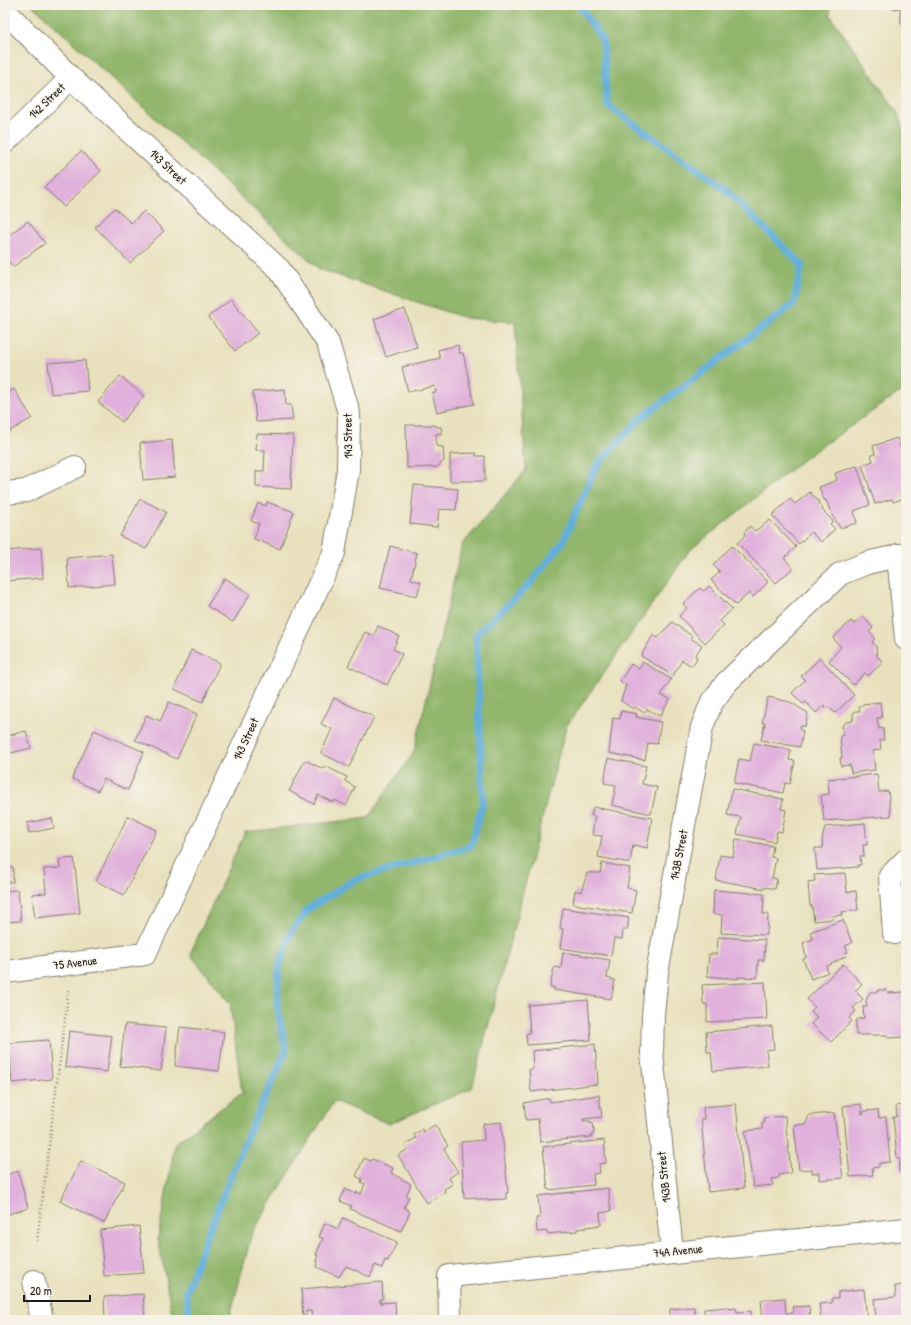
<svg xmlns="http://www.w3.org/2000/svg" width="911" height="1325" font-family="'Patrick Hand',sans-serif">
<rect width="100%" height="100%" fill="#f7f3e8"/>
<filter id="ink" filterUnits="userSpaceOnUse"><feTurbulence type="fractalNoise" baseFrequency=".025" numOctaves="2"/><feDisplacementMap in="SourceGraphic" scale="8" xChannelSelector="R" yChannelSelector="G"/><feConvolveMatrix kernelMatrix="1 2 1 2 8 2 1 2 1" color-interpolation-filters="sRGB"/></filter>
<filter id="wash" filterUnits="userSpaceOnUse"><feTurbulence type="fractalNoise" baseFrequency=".012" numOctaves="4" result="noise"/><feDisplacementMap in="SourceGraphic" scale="16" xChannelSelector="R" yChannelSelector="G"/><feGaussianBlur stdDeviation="0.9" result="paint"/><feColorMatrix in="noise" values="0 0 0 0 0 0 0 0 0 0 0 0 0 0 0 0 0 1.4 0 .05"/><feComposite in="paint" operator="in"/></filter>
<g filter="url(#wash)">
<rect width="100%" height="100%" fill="#e9e1be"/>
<path fill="#91b66c" stroke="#566944" d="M32,5H831L830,15L898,113L906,142V388L809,455L689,551L566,727L472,1088L389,1124L334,1101L252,1233L229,1320H173L158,1238L175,1143L242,1093L230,1003L190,954L245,832L368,818L414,752L462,545L526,470L515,322L465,318L319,269Z"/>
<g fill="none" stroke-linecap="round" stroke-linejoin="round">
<path stroke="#62afdb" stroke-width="7" d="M190,1320L186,1292L209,1230L248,1135L286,1051L277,1004L279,967L291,932L308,909L354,880L471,846L483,802L476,634L528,586L563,542L596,466L641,418L794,304L802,265L724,188L607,105L603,41L579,5"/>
</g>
<g id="blocks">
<path fill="#e1b0dc" d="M892,5H906V24H901L900,8L893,9Z
M81,151L101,171L64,207L44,187Z
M115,208L131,223L144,211L164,231L130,263L95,227Z
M28,221L45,243L13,267L5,257V238Z
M231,299L258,333L235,351L208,317Z
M405,309L417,347L386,357L374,319Z
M458,345L459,353H463L474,404L437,412L432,393L436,392L435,386L408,392L402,367L440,358L438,350Z
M85,360L88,391L51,394L48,363Z
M120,376L144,396L122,422L98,402Z
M14,389L32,418L5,434V394Z
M285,389L286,405H291L293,420L256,422L253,392Z
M406,425H436V427H441L442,433L436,434V446L443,447L444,461L437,467L407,468Z
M257,434L293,435L291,489L256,487V471H264L265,450H256Z
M897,438L906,462V493L900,495L902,499L893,502L892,499L875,504L862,465L873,461L871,455L875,454L873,446Z
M172,440L175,477L143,480L140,443Z
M476,453V456H485V481H450V454Z
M857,466L870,505L854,511L857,523L840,528L832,515L826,500H824L819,487L837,480L835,473Z
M414,485L458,489L456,510L439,509L437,527L410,524Z
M810,492L819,502L818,503L823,509L822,510L833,521L830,524L835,529L821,542L811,532L799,544L772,515L790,499L795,504Z
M140,499L166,512L146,549L120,536Z
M267,502L294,512L280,549L254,539L259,524L251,521L258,503L266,506Z
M770,520L796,547L784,558L793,568L776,583L737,543L745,535L744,533L750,526L755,531Z
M390,546L417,553L411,579L421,582L417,596L380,588Z
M732,546L768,582L753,597L749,593L736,605L711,580L720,572L713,565Z
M41,548L43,578L5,581V551Z
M112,554L115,584L69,588L67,558Z
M225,578L250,594L233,622L207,606Z
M709,586L732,609L720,621L724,625L705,643L679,616L687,608L683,604L700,588L704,591Z
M863,616L873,628L869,632L875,638L872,642L876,646L877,656L883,662L868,676L865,673L853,685L829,661L841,647L833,638L851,621L854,624Z
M672,622L692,636L690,638L702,645L695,656L697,658L692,666L682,660L673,676L641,656L653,635L658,638Z
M378,626L399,636L393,649L402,654L387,685L348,666L365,632L374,636Z
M191,650L220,663L203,702L174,689Z
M820,658L854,695L835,713L829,707L827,709L824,705L816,713L806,702L803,704L792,693L805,680L801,676Z
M643,662L671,679L661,695L670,699L660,716L647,709L644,713L635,707L633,709L621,701L626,685L620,681L631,664L639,669Z
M768,697L790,702L808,713L805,726H800V730L803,731L800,747L761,740L765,723H762Z
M334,698L374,717L349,767L321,753L332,729L321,724Z
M169,702L197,714L177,759L135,740L146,715L160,721Z
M880,702L882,718H877L879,729L883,728L884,740H880L881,749L873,751L875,770L851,773L850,765L841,766L840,758H842L840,736L843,735L842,726L846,722L853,721V714L855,711H860L859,708L863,704Z
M621,711L637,714L636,717L661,722L657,744L648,743L645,760L609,753L613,718L620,719Z
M94,730L144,752L128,790L104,779L98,791L72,779Z
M26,731L31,748L11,753L6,736Z
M754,743L791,750L789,760L795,761L790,784L785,783L783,793L734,783L739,759L750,761Z
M608,758L646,766L642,784L657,787L651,814L612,805L616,785L604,783Z
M305,760L323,769L325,766L347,777L345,781L355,787L346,806L335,800L334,803L318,795L314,804L289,791Z
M877,774L879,792L888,791L891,816L824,821L821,795L829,794L828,779Z
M732,789L783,799L781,809L786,810L782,832L777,831L775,842L737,834L741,817L727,815Z
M593,807L652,818L647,848L633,845L630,863L598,857L602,836L592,835L595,816H591Z
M128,816L157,830L124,895L96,881Z
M52,818L54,828L29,833L27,823Z
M865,823L867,845H863L864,856H860L861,865H858V867L817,870L815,848H823L822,839L825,827Z
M736,839L773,846L771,857L776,858L772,878L777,879L775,889L765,887V889L716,880L720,855L733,857Z
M74,858L80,913L35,918L32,894L46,893L44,869L60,868L59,860Z
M602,863L630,868L627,888L636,890L632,913L573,904L575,890L581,892L587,873H600Z
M5,867H13V882H5Z
M845,873L847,892L856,891L858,910L842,912L843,915L832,916L833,919L814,921L812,906H810L808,882L815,881L814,875Z
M18,890L21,921L5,922V891Z
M714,890L764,894L763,914H768L767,935L721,933L722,915L713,914Z
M563,908L629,918L627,930H623L622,939L614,938L611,956L560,948L563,929L560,928Z
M843,920L852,943L845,946L848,952L845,953L846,956L826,967L828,972L811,979L803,959L806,958L803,943L813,939L810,932Z
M718,937L765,940L764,960H758L757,978L738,977V979L707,976L709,954H717Z
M563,952L610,960L607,978L615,980L611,999L554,990V987H550L554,967L561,968Z
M843,964L862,984L855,991L863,999L853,1008L856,1011L849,1018L852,1021L831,1042L811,1024L817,1017L811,1011L815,1007L807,999Z
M765,982L767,1019L707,1022V1004H703L702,985Z
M878,990H887L888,993L905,992L906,1037L888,1038L887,1035H856V1021L858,1019L864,1018L863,1007H867L866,1001L870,992H878Z
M588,1000L591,1040L527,1045L526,1034L530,1033L528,1005Z
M125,1024L166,1028L161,1071L120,1066Z
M772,1026L774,1049L766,1050L768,1066L713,1071L711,1052H707L706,1032Z
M180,1027L224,1032L219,1071L175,1066Z
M69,1031L112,1036L107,1072L65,1067Z
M49,1040L52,1079L12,1083L9,1043Z
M595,1044L598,1084L531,1092L529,1069H533L532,1051Z
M599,1095L602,1117L583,1119V1121H590V1123L593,1122L594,1134H592V1137L540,1142L538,1119L526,1120L524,1103L549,1098L550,1102Z
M904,1103H906V1172H899L898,1165H900L899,1158H897L893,1117H897L896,1106L904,1105Z
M736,1104L744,1188L708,1192L701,1119H704L703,1107Z
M861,1104L862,1114L864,1113V1111L878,1110L879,1118L886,1117L890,1162L879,1163V1167L872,1168L873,1175L850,1177L843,1106Z
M834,1113L843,1178L819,1180V1173H812V1169L799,1170L794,1125L806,1124L809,1115Z
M785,1116L791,1173L779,1175V1178L772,1179L773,1185L753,1187L745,1131L762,1129V1124L764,1123V1118Z
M501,1122L508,1193H506V1199L486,1200V1199H476V1197L464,1198L461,1142L484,1140L483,1124Z
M435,1125L448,1146L444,1149L458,1172L449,1178L453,1184L444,1189L445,1192L427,1203L398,1155L407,1150L405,1145L416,1138L414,1135L422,1129L423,1132Z
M604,1140L606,1163L599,1164L600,1173L593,1174L594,1185L548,1190L543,1147Z
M364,1158L371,1161L372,1159L393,1168L391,1173L411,1184L406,1196L409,1197L404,1207L410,1212L401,1231L350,1209L351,1206L340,1201L345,1189L356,1194L357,1192L361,1194L365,1184L361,1182L362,1179L356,1176Z
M81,1161L125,1182L104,1223L60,1201Z
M18,1171L28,1208L5,1215V1175Z
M608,1188L611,1211L600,1213L601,1225L586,1227V1228L577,1229V1231L547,1234V1231L537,1232L536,1218H540L538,1196Z
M343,1218L397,1242L388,1261L385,1260L382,1268L375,1265L370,1277L346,1266L339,1277L317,1267L318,1262L316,1261L318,1255H316L323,1238L319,1237L325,1223L338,1229Z
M139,1226L144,1273L104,1276L100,1230Z
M382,1282L383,1299H380V1303L395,1302L396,1320H312L311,1311H306V1316H303L301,1289Z
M906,1285V1320H876L874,1299L896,1297L895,1286Z
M864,1289L867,1320H821L819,1304L832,1303V1298H838V1292Z
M143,1294L145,1320H105L104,1297Z
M785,1298L786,1313H793L792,1307L809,1306L810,1320H763L761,1300Z
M694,1307L696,1320H670V1309Z
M727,1307V1309L736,1308L737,1312L751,1311L752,1320H704V1309Z
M624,1316V1318L639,1317V1320H593Z"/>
</g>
</g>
<g filter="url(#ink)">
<use href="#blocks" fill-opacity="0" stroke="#827e6d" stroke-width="1"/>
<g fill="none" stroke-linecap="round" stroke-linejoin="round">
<defs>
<path id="minor" d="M5,11L71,78L279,269L328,343L349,413L348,470L334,553L145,954L5,972
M5,142L71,78
M5,493L26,491L75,467
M898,555L906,639
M894,933L890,876L906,860
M672,1252L652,1053L653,1015L657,973L702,727L711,704L726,683L840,574L867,563L906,554
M34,1281L42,1320
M450,1320L449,1276L906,1229"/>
</defs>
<use href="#minor" stroke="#827e6d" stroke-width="24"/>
<path stroke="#827e6d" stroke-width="2.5" stroke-dasharray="1 3" stroke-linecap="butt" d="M37,1241L69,987"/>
<use href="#minor" stroke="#fff" stroke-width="22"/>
</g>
</g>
<g text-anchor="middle" stroke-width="3" stroke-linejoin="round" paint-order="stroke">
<g font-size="12" fill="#1c1c1c" stroke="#f7f3e8">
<text transform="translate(47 101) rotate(-44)" y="4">142 Street</text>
<text transform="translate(168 167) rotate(43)" y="4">143 Street</text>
<text transform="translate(348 436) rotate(-91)" y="4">143 Street</text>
<text transform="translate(246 739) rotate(-65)" y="4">143 Street</text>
<text transform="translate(679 855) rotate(-79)" y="4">143B Street</text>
<text transform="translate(75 963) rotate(-7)" y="4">75 Avenue</text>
<text transform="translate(664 1177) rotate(-96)" y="4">143B Street</text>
<text transform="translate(678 1251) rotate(-6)" y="4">74A Avenue</text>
</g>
</g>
<rect width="911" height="1325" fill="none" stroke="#f7f3e8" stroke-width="20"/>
<path d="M24 1295v6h66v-6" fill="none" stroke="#1c1c1c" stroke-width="2"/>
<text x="30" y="1295" font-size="12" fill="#1c1c1c" stroke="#f7f3e8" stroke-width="3" paint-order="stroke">20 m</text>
</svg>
